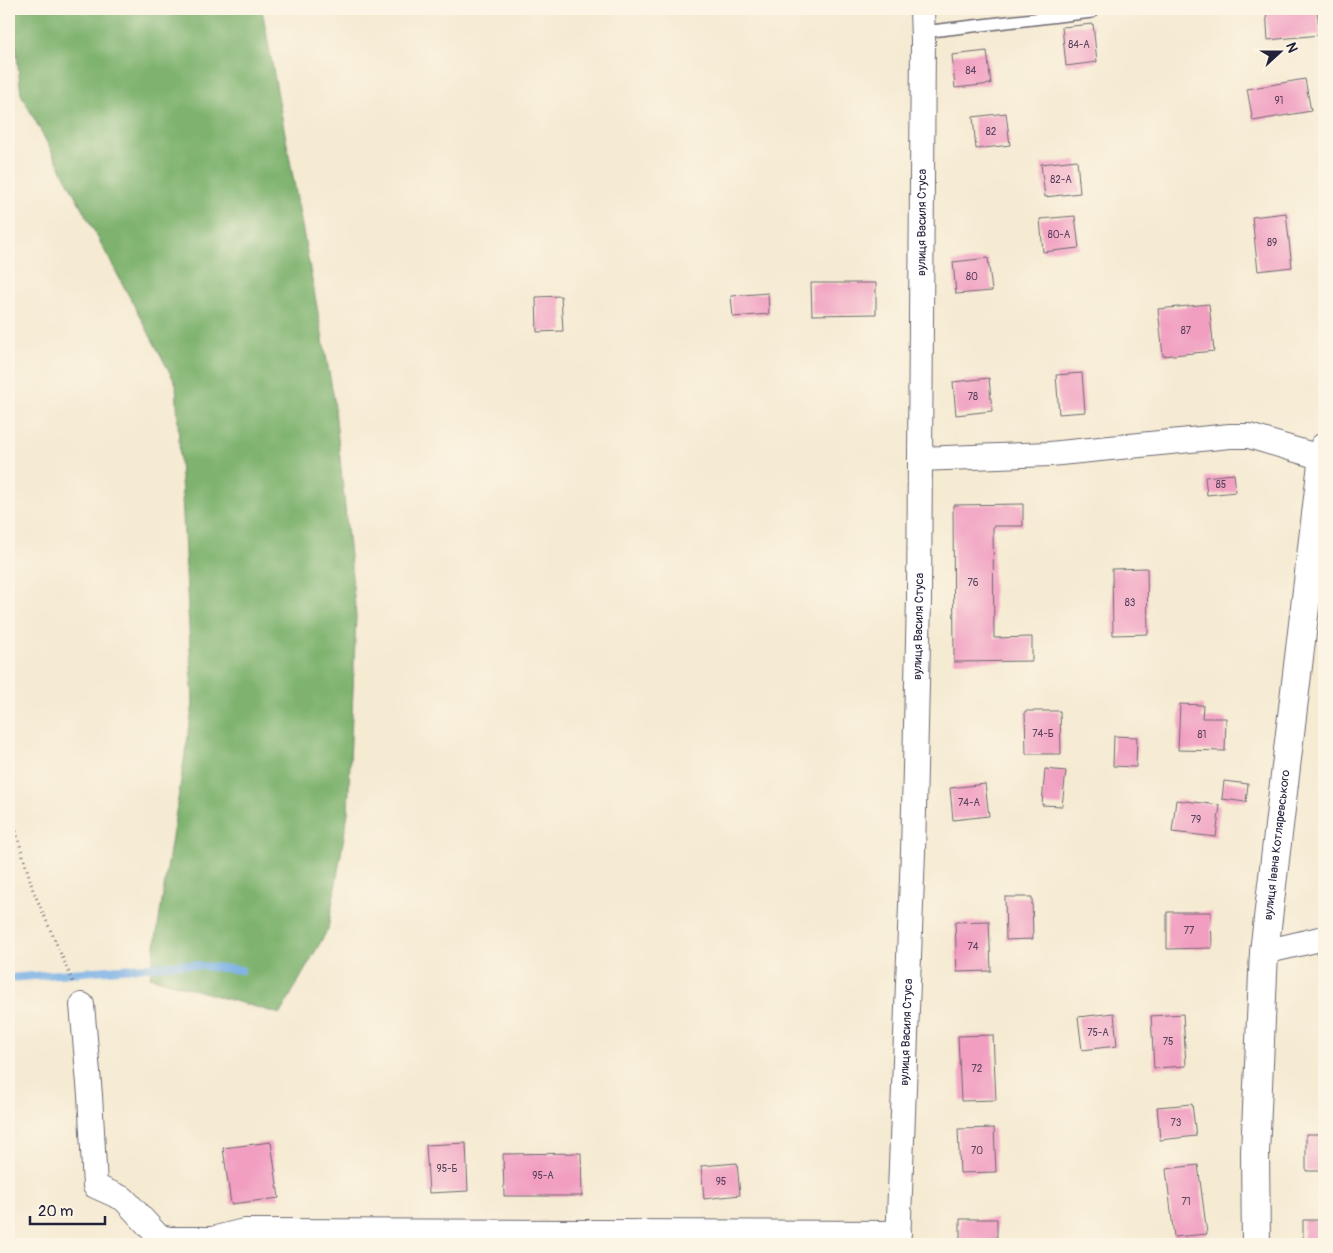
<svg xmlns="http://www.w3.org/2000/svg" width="1333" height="1253" font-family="Pangolin,sans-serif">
<rect width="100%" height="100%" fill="#fcf5e5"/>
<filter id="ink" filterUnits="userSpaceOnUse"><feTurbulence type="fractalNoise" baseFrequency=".02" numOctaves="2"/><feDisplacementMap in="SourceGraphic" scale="10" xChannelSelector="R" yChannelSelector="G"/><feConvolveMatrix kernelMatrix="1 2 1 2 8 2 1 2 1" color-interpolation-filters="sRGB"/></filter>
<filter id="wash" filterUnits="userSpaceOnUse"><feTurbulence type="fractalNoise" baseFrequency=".0096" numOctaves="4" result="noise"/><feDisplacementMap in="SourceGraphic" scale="20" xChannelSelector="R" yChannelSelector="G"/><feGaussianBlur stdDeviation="1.12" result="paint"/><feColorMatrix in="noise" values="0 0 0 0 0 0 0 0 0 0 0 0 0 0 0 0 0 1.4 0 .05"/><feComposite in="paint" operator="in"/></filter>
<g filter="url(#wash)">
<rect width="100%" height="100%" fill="#f5ead2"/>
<path fill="#7eb26e" stroke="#506a54" d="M12,9H262L334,399L356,616L348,813L328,929L280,1014L150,977L193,704L176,384L21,94Z"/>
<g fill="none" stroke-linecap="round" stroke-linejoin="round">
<path stroke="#77afe6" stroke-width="8" d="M9,978L183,964L241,970"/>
</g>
<g id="blocks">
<path fill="#f19ec1" d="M1266,9H1317L1320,35L1268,40Z
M1093,24L1097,62L1066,66L1062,27Z
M987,51L991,84L955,88L952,55Z
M1305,79L1311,111L1253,121L1247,89Z
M1006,113L1010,145L976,149L973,117Z
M1077,160L1080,193L1045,197L1041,164Z
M1286,213L1292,267L1258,271L1252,217Z
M1075,216L1079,248L1043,252L1040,219Z
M988,258L992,291L956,294L953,262Z
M811,283H876V314L812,315Z
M768,293L769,314L733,317L731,296Z
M561,296L563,331L537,332L536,297Z
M1209,304L1214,351L1163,356L1158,309Z
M1082,373L1085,412L1059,414L1056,375Z
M989,378L992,411L956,415L953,382Z
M1234,474L1236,492L1207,495L1205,477Z
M1023,504V526H993L994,638L1032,637V661L954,662L953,505Z
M1147,568L1148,634L1113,635L1112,569Z
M1180,704L1203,705L1202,718H1226L1225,751L1178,750Z
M1025,711H1060L1061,754H1026Z
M1114,736L1137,737L1136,767L1113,766Z
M1045,769L1066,771L1062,806L1042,805Z
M1224,781L1248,784L1246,802L1222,799Z
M985,784L989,816L953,820L950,788Z
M1176,800L1220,805L1216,837L1172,832Z
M1005,897H1032L1033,939L1006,940Z
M1167,912H1211L1212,948L1167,949Z
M989,921L991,971L957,972L955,922Z
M1114,1013L1117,1046L1082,1050L1078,1017Z
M1183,1014L1186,1066L1154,1068L1151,1016Z
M993,1035L996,1100L961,1101L958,1036Z
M1192,1104L1196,1136L1160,1140L1157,1107Z
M994,1128L996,1172L960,1173L958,1129Z
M1306,1134H1324V1171H1306Z
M271,1142L279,1198L231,1204L223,1148Z
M466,1143L468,1191L429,1193L426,1145Z
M581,1153L582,1196H504L503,1154Z
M737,1163L740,1195L704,1199L701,1166Z
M1198,1165L1207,1234L1174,1237L1166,1169Z
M960,1219H997V1244H960Z
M1303,1220H1324V1244H1303Z"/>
</g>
</g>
<g filter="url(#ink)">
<use href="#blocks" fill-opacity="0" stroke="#6c6870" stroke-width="1"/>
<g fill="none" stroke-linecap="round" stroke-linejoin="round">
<defs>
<path id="lane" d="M923,32L1092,12"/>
<g id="street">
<path d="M920,459L1050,454L1230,436H1249L1323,458"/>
<path d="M1264,952L1324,938"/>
<path d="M82,1005L90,1095L95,1186L124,1199L159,1237L171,1239H212L244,1231L899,1233"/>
<path id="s1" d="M898,1244L913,852L919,599L923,40L922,9"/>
</g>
<g id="secondary">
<path id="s2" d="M1256,1244L1255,1153L1264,952L1324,447"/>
</g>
</defs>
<use href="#lane" stroke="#6c6870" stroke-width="14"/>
<use href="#street" stroke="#6c6870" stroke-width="26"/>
<use href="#secondary" stroke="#6c6870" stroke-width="30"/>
<path stroke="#6c6870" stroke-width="3" stroke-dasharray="1 4" stroke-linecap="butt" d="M9,807L33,890L74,984"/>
<use href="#lane" stroke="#fff" stroke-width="11"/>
<use href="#street" stroke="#fff" stroke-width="24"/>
<use href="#secondary" stroke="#fff" stroke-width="28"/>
</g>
</g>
<g text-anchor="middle" stroke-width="4" stroke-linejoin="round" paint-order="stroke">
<g font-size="10" fill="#56415c">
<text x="1079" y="48">84-А</text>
<text x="971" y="74">84</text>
<text x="1279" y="104">91</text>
<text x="991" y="135">82</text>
<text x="1061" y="183">82-А</text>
<text x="1059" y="238">80-А</text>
<text x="1272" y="246">89</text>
<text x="972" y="280">80</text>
<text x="1186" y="334">87</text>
<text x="973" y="400">78</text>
<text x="1221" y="488">85</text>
<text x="973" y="586">76</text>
<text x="1130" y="606">83</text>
<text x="1043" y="737">74-Б</text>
<text x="1202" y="738">81</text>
<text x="969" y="806">74-А</text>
<text x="1196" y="823">79</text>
<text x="1189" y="934">77</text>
<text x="973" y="950">74</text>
<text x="1098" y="1036">75-А</text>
<text x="1168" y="1045">75</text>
<text x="977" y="1072">72</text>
<text x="1176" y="1126">73</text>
<text x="977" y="1154">70</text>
<text x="447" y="1172">95-Б</text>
<text x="543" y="1179">95-А</text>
<text x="721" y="1185">95</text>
<text x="1186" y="1205">71</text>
</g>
<g font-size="12" fill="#22223b" stroke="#fcf5e5">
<text dy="4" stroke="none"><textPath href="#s1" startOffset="1022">вулиця Василя Стуса</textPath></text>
<text dy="4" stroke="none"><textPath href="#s1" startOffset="618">вулиця Василя Стуса</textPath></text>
<text dy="4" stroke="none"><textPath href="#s2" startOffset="400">вулиця Івана Котляревського</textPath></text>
<text dy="4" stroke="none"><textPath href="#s1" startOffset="212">вулиця Василя Стуса</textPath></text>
</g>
</g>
<rect width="1333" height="1253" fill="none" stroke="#fcf5e5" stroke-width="30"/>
<g transform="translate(1280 52) rotate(69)" stroke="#fcf5e5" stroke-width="4" paint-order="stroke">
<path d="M0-4L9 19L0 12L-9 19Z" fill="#22223b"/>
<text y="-8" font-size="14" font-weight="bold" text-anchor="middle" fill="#22223b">N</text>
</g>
<path d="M30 1216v8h75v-8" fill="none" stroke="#22223b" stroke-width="2.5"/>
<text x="38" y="1216" font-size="15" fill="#22223b" stroke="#fcf5e5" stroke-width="4" paint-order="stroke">20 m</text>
</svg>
